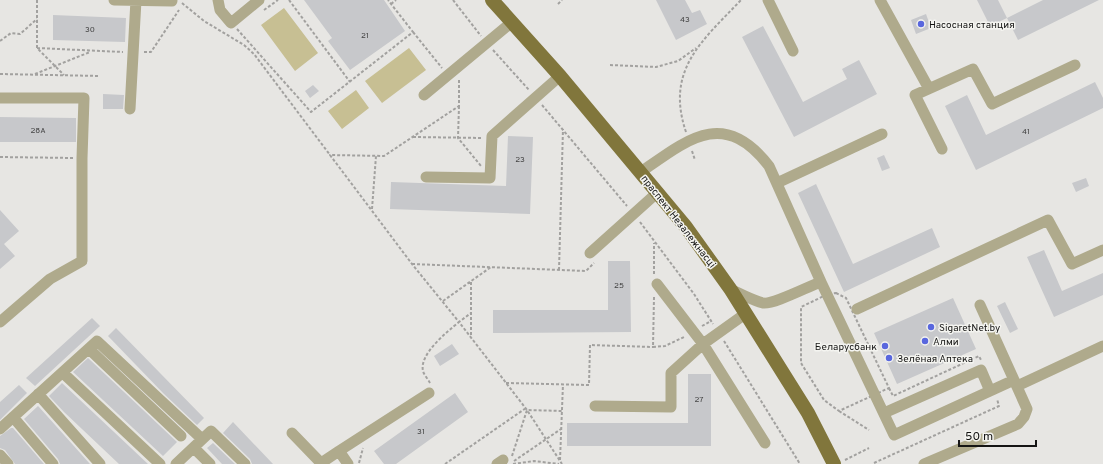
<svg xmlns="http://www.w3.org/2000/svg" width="1103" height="464" font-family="Overpass,sans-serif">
<rect width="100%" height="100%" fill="#e7e6e3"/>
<path fill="#c7bf93" d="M284,8L318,53L295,71L261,25Z
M409,48L426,70L382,103L365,81Z
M356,90L369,108L342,129L328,111Z"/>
<path fill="#c7c8cb" d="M304,0H384L405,31L350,70L328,41L332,38Z
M656,0H685L692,13L700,10L707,24L676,40Z
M977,0H998L1007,18L990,26Z
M1043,0H1099L1018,40L1007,18Z
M926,14L931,28L916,34L911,20Z
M53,15L126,18L125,42L53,40Z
M763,26L803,102L847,79L842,69L859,60L877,94L794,137L742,37Z
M1095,82L1103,98V108L976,170L945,106L967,95L986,135Z
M313,85L319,91L310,98L305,91Z
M103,94L124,95L123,109H103Z
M0,117L76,118V142H0Z
M508,136L533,137L530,214L390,209L391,182L506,186Z
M884,155L890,168L882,171L877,158Z
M1086,178L1089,186L1076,192L1072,183Z
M816,184L853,264L932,228L940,247L844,292L798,193Z
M0,210L19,231L4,244L15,256L0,269Z
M1044,250L1062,291L1103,273V295L1054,317L1027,257Z
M608,261H630L631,332L493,333V310H608Z
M953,298L976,349L897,384L874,333Z
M1005,302L1018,329L1010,333L997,306Z
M92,318L100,326L35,386L26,378Z
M116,328L204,418L197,425L163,393L108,336Z
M452,344L459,354L440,366L434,356Z
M88,358L177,442L163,456L73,372Z
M688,374H711V446H567V423H688Z
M62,383L148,464H119L64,412L49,396Z
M19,385L27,393L0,420V402Z
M455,393L468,412L396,464H384L374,451Z
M38,406L39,407L90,464H60L58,459L24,419Z
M233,422L273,464H252L250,459L223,433Z
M11,428H13L44,464H15L5,450L0,448V436Z
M213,443L235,464H222L207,448Z"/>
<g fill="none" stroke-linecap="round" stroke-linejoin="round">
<path stroke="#a2a19f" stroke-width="2" stroke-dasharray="3 2" stroke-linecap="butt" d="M37,0V48L64,75
M289,0L350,82
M453,0L481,36
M182,3L204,21L244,45L254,54L330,155
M391,4L396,0
M558,4L562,0
M264,10L278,0
M237,29L311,112L413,32L388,0
M413,32L442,68
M0,41L11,33L20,34L37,19
M37,48L123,52
M493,50L529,90
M144,52H151L179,10
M610,65L656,67L678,61L696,48
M0,74L100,76
M35,74L90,52
M459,80V106L384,156L330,155L412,264L459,322L471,313
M542,105L627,206
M459,106L458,138L481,166
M686,132C665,70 702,41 741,0
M413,137L482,138
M692,151L695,160
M0,157L73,158
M372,209L376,156
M640,222L694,294L713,324
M412,264L586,271L594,263
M559,270L563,129
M654,274V243
M471,282V336
M836,293L846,298L889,388L839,411L824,400L801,363V307L828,294Z
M654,297L653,347L665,346L684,337
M443,301L491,267
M702,326L711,321
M724,341L800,464
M430,383C428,379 424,375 423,371C419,354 447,332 459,322L527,410L562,464
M506,383L589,385L590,345L653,347
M889,388L893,396L979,356L981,360
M839,411L869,430
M512,456L527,410L562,411
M560,460L563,384
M845,460L869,448
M514,461L561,429
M359,463L363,448
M874,463L999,406L997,399
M445,464L526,408
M513,464L534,461L559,464"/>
<path stroke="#afaa8c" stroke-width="11" d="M114,0L172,1
M218,0L220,10L231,23L259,0
M768,0L793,51
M880,0L928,87
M424,95L512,22
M0,98H84L82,158V261L50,279L0,322
M130,109L136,0
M942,149L915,95L973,69L992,104L1075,65
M641,172C688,139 724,108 769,166L821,282
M426,177L490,178L492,136L560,76
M777,183L882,134
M590,253L658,192
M657,284L703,344L765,443
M731,290C742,294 752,300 763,303C773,305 809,286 821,282L894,435L1014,380L980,305
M857,309L1048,220L1072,264L1103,250
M89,349L181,436
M63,373L160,464
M1017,386L1103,346
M38,394L100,464
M595,406L671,407V373L703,344L745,314
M884,413L981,370L990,391
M13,417L53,464
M0,429L97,341L202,439
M292,433L321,463L339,451
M194,448L210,464
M0,455L8,464
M176,464L211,431L245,464
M348,464L339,451L429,393
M497,464L503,460
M924,464L1018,424L1024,417L1027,409L1014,380"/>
<path stroke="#81763c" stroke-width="14" d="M492,0L560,76L686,227L731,290L808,413L834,464"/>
</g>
<g fill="#5967de" stroke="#f4f4f0" stroke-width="1.5">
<circle cx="921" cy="24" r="4"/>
<circle cx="931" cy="327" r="4"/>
<circle cx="925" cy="341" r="4"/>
<circle cx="885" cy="346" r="4"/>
<circle cx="889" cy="358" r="4"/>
</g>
<g text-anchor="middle" stroke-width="3" stroke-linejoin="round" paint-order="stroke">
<g font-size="8" fill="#424242">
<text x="685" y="22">43</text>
<text x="90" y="32">30</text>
<text x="365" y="38">21</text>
<text x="38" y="133">28А</text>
<text x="1026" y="134">41</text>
<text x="520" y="162">23</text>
<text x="619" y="288">25</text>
<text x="699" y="402">27</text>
<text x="421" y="434">31</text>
</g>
<g font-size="10" fill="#151514" stroke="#f4f4f0" text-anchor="start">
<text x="929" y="28">Насосная станция</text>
<text x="939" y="331">SigaretNet.by</text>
<text x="933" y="345">Алми</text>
<text x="877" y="350" text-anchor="end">Беларусбанк</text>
<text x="897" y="362">Зелёная Аптека</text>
</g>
<g font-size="10" fill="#151514" stroke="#f4f4f0">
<text transform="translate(679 221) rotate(52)" y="4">праспект Незалежнасці</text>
</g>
</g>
<path d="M959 440v6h77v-6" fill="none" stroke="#151514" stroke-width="2"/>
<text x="965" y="440" font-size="12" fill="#151514" stroke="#f4f4f0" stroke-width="3" paint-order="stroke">50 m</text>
</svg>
